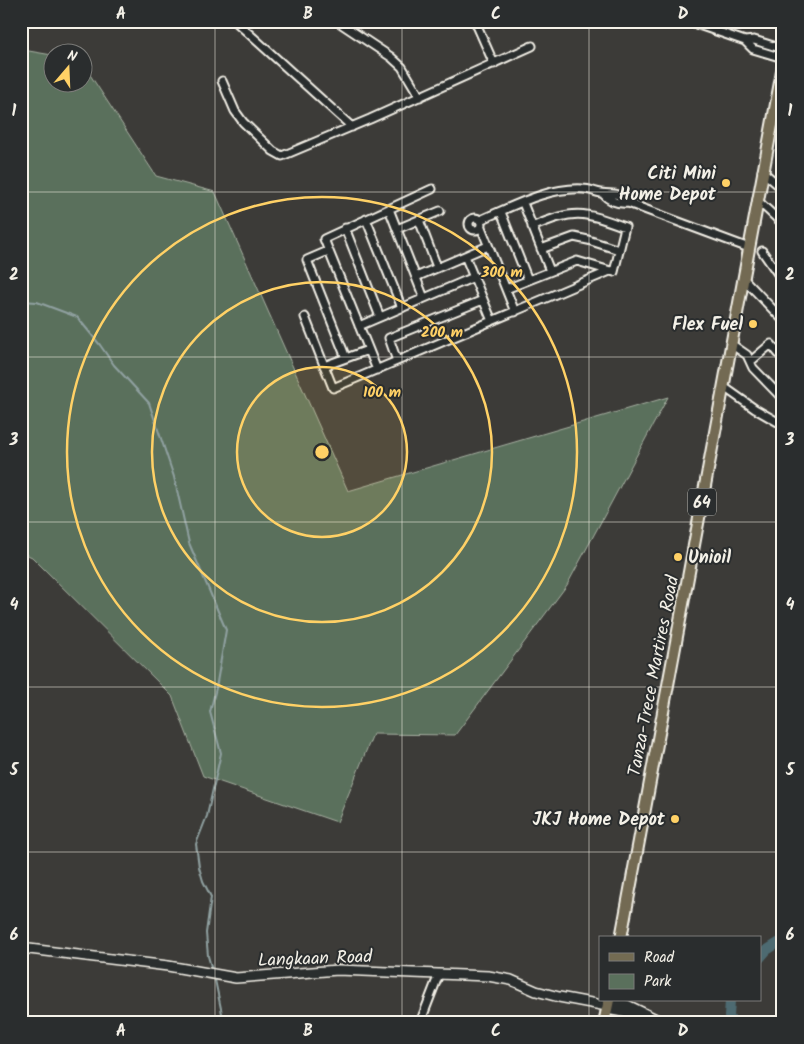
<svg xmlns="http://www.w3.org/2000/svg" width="804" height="1044" font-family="Kalam,sans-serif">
<rect width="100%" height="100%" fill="#3c3b38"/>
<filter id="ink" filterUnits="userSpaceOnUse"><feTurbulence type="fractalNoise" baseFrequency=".02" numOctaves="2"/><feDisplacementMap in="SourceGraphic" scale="10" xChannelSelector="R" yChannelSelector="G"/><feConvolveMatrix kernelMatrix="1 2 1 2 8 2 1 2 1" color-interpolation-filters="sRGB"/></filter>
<g filter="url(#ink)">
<path fill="#5a705c" stroke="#a7b0a2" d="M23,50L52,55V82H82L83,64L156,176L215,192L348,491L668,397L567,585L455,735L373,734L337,822L203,776L172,696L32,557L21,552V51Z"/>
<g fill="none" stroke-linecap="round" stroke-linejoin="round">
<path stroke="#90a1a1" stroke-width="2" d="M21,301L37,302L77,317L100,345L114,365L149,403L174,477L189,543L226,630L216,688L210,712L221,753L207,816L196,844L199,867L203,881L211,897L206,933L208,956L212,970
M215,980L224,1023"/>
<path stroke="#4d6b71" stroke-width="10" d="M760,958L767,950L783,940
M730,1000L729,1017L733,1023"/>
<defs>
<path id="minor" d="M235,21L352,127
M337,21L391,57L402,67L420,97
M475,21L494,64
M687,21L745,41L753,49L783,58
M745,41L754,40L783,49
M222,81L235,111L243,122L273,151L282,156L370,119L532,46
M762,171L783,189
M603,194C610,202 618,204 628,203L749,248
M757,200L783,224
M523,203L550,271
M389,209L424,298
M501,212L528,280
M469 224a6 6 0 1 1 12 0a6 6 0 1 1-12 0Z
M366,219L402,308
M419,220L437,267
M480,220C512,207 547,187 583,189C589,189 595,192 601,193C614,195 619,191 628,203
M481,227L515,312
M345,228L380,317
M397,229L440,211
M541,249L574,237L588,240L619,250
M328,251L307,260L346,358
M762,251L783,281
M465,256L492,321
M416,277L488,246
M743,278L783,320
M506,289L577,261L614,272L625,227C582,211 575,209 532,227
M305,317L333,388L610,271
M359,326L474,277
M731,344L747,355L753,368L783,399
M397,361L389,338L483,300
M751,361L771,344L783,359
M324,366L368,350
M377,370L324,239L432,189
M724,387L755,409L783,425
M420,1023L439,974"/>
<path id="tertiary" d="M21,948L168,966L236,978L338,970L488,976L511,980L536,991L559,997L607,1006
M608,1001L627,1005L664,1023
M607,1009L644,1016"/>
<path id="primary" d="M621,938L783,66
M604,1023L609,1000"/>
</defs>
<use href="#minor" stroke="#f4f1e8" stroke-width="11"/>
<use href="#tertiary" stroke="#f4f1e8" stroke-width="12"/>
<use href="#primary" stroke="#f4f1e8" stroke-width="14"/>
<use href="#minor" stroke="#2a2d2e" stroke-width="7"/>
<use href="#tertiary" stroke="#2a2d2e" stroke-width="9"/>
<use href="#primary" stroke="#736b52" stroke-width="10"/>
</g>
</g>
<path fill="none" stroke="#f4f1e8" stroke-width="1" stroke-opacity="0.55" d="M215,21V1023M402,21V1023M589,21V1023M21,192H783M21,357H783M21,522H783M21,687H783M21,852H783"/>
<circle cx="322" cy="452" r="85" fill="#ffd166" fill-opacity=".12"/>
<g fill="none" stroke="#ffd166" stroke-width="2.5">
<circle cx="322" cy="452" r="85"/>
<circle cx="322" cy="452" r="170"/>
<circle cx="322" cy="452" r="255"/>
</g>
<g fill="#ffd166" stroke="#2a2d2e" stroke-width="2">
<circle cx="726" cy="183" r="5"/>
<circle cx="753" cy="324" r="5"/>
<circle cx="678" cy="557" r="5"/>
<circle cx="675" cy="819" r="5"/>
</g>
<g text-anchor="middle" stroke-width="4" stroke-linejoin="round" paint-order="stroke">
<rect fill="#2a2d2e" stroke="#b7b6b0" stroke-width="1" x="688" y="488.5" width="28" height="27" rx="4"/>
<g font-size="16" font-weight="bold" fill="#f4f1e8">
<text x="702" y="508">64</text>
</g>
<g font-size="18" font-weight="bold" fill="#f4f1e8" stroke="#2a2d2e" text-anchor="end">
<text x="716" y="179">Citi Mini<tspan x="716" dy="21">Home Depot</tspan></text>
<text x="743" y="330">Flex Fuel</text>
<text x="688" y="563" text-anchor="start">Unioil</text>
<text x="665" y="825">JKJ Home Depot</text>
</g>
<g font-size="18" fill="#f4f1e8" stroke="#2a2d2e">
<text transform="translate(653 676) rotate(-79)" y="6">Tanza-Trece Martires Road</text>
<text transform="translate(315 958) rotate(-2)" y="6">Langkaan Road</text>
</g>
</g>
<circle cx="322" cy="452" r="8" fill="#ffd166" stroke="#2a2d2e" stroke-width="2.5"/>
<g font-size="15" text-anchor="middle" font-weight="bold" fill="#ffd166" stroke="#2a2d2e" stroke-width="4" stroke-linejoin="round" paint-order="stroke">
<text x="502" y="277">300 m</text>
<text x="442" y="337">200 m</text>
<text x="382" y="397">100 m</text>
</g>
<rect width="804" height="1044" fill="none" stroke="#2a2d2e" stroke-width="55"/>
<rect x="599" y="936" width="162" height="65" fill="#2a2d2e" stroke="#7b7b78"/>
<rect x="609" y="953" width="25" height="8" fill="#736b52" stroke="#7b7b78"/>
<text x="644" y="962" font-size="15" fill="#f4f1e8">Road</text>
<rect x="609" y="974" width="25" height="15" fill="#5a705c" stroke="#7b7b78"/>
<text x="644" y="986" font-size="15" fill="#f4f1e8">Park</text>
<g transform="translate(68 68) rotate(19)"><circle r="24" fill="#2a2d2e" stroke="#7b7b78"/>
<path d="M0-4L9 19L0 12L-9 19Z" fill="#ffd166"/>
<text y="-8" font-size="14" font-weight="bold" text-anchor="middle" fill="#f4f1e8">N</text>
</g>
<rect x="28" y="28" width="748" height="988" fill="none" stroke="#f4f1e8" stroke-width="2"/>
<g font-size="16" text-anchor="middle" font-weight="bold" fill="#f4f1e8">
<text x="121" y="19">A</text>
<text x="308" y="19">B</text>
<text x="496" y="19">C</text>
<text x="683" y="19">D</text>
<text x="14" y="116">1</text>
<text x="790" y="116">1</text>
<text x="14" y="280">2</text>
<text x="790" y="280">2</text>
<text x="14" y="445">3</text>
<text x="790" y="445">3</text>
<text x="14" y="610">4</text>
<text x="790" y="610">4</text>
<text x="14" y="775">5</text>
<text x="790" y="775">5</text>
<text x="14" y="940">6</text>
<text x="790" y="940">6</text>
<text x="121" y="1036">A</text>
<text x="308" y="1036">B</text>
<text x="496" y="1036">C</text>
<text x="683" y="1036">D</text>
</g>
</svg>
